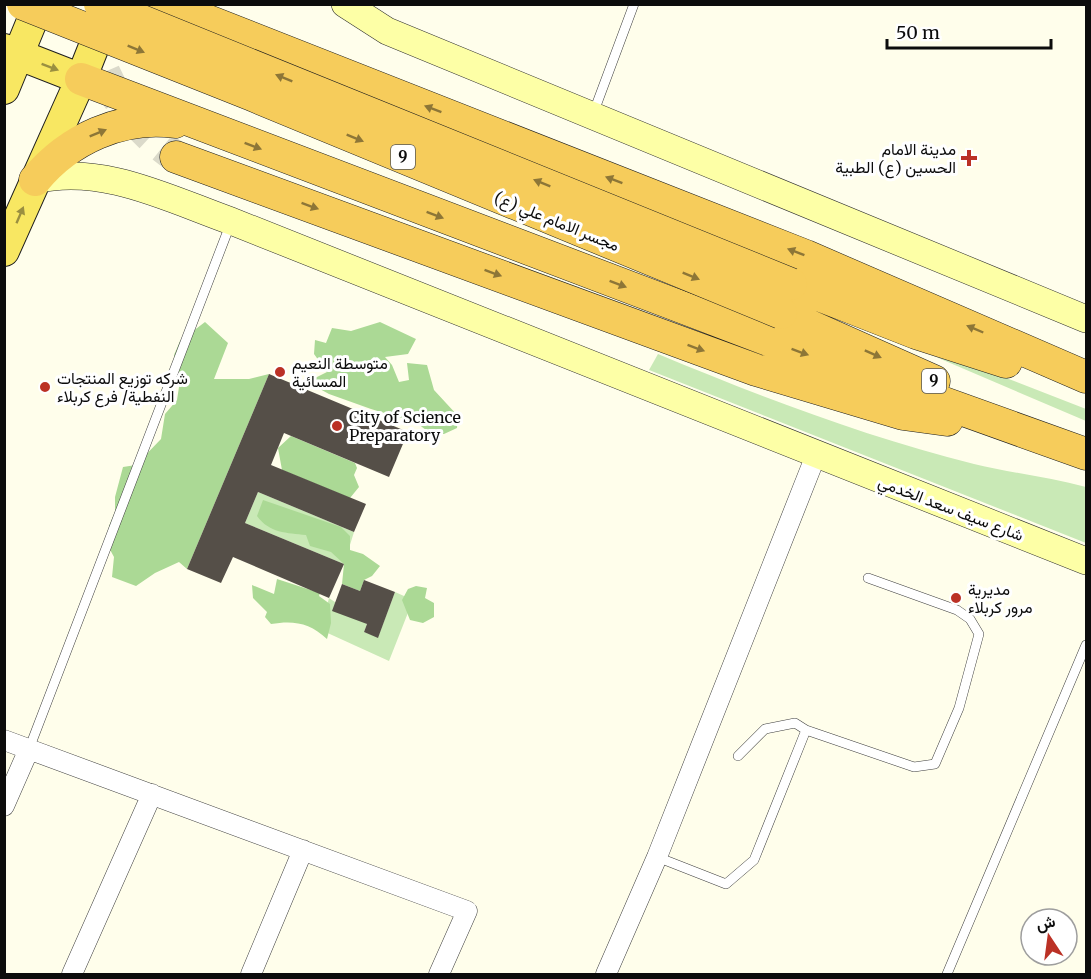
<svg xmlns="http://www.w3.org/2000/svg" width="1091" height="979" font-family="Merriweather,Vazirmatn,serif">
<rect width="100%" height="100%" fill="#fffeeb"/>
<path fill="#c9e9b6" d="M658,354C761,397 867,437 974,464C1011,473 1050,477 1086,487V543L649,370Z
M936,357L1001,376L1086,409V421Z
M258,492L354,532L344,564L245,523Z
M395,592L413,600L389,661L321,630L329,598L367,624L364,632L378,637Z"/>
<path fill="#abd995" d="M205,322L228,343L214,379H249L269,374L187,569L179,562L155,573L136,586L112,577L114,557L108,546L109,526L115,512V497L123,467L136,465L161,439L165,414L177,400L179,387L180,374L174,355L180,341Z
M380,322L416,339L408,354L385,357L392,365L399,382L409,380L407,363L427,365L434,390L458,416L457,428L444,434H431L417,423L371,409L329,394L307,382L327,372L314,354L315,340L326,343L332,328L351,331Z
M291,436L355,463L357,468L354,475L359,487L350,498L282,470L278,448Z
M263,500L341,527L350,536V550L363,554L380,566L372,576L364,580L360,591L342,584L344,564L331,552L310,546L306,535C287,533 269,533 257,516Z
M277,579L320,593L319,596L330,604L331,623L327,639C310,623 294,620 271,624L265,617L267,612L253,598L252,585L274,594Z
M416,586L427,588L425,598L434,603V617L423,623L410,620L402,600L408,589Z"/>
<path fill="#554f48" d="M269,374L408,432L389,477L284,433L271,465L366,504L354,532L258,492L245,523L344,564L329,598L233,557L221,583L187,569Z
M364,580L395,592L378,638L364,632L367,624L332,611L342,584L360,591Z"/>
<g fill="none" stroke-linecap="round" stroke-linejoin="round">
<path stroke="#dbdaca" stroke-width="32" stroke-dasharray="32 16" stroke-linecap="butt" d="M91,26C99,81 131,126 176,157"/>
<defs>
<path id="service" d="M593,114L634,4
M806,730L914,767L935,764L959,708L979,634L970,619L957,610L868,578
M29,749L230,225
M657,857L726,884L754,860L806,730L795,723L765,729L738,756
M947,974L1086,645"/>
<path id="minor" d="M4,740L467,911L439,974
M4,806L29,749
M72,974L152,794
M251,974L303,850
M606,974L657,857L816,455"/>
<path id="secondary" d="M345,4L387,31L1086,319
M35,180C103,164 169,199 231,221L1086,561"/>
<path id="primary" d="M4,49L81,79
M4,89L39,4
M4,251L81,79L108,11"/>
<path id="trunk" d="M165,4L806,256L1086,377
M81,79L771,341L1086,454
M176,157L756,370L903,414L947,420
M35,180C69,139 121,115 175,122
M791,284L916,333L1006,362
M781,313L934,381"/>
</defs>
<use href="#service" stroke="#3f3f3f" stroke-width="10"/>
<use href="#minor" stroke="#3f3f3f" stroke-width="21"/>
<use href="#secondary" stroke="#2e2e2e" stroke-width="28"/>
<use href="#primary" stroke="#1d1d1d" stroke-width="32"/>
<use href="#trunk" stroke="#1d1d1d" stroke-width="33"/>
<use href="#service" stroke="#fff" stroke-width="9"/>
<use href="#minor" stroke="#fff" stroke-width="20"/>
<use href="#secondary" stroke="#fdffa6" stroke-width="27"/>
<use href="#primary" stroke="#f8e762" stroke-width="30"/>
<use href="#trunk" stroke="#f6cc5b" stroke-width="32"/>
<defs>
<path id="trunk-bridge" d="M23,4L252,95L781,313
M100,4L791,284"/>
</defs>
<use href="#trunk-bridge" stroke="#1d1d1d" stroke-width="33" stroke-linecap="butt"/>
<use href="#trunk-bridge" stroke="#f6cc5b" stroke-width="32"/>
</g>
<defs><path id="oneway-solid" d="M-6-.8H1V-3.2L6.5 0L1 3.2V.8H-6Z" transform="scale(1.5)"/></defs>
<g fill="#8d7637">
<use href="#oneway-solid" transform="translate(136 49) rotate(22)"/>
<use href="#oneway-solid" transform="translate(284 78) rotate(-158)"/>
<use href="#oneway-solid" transform="translate(433 109) rotate(-159)"/>
<use href="#oneway-solid" transform="translate(98 133) rotate(-22)"/>
<use href="#oneway-solid" transform="translate(355 138) rotate(22)"/>
<use href="#oneway-solid" transform="translate(253 146) rotate(21)"/>
<use href="#oneway-solid" transform="translate(614 180) rotate(-159)"/>
<use href="#oneway-solid" transform="translate(542 183) rotate(-158)"/>
<use href="#oneway-solid" transform="translate(310 206) rotate(20)"/>
<use href="#oneway-solid" transform="translate(435 215) rotate(21)"/>
<use href="#oneway-solid" transform="translate(796 252) rotate(-159)"/>
<use href="#oneway-solid" transform="translate(493 273) rotate(20)"/>
<use href="#oneway-solid" transform="translate(691 276) rotate(22)"/>
<use href="#oneway-solid" transform="translate(618 284) rotate(21)"/>
<use href="#oneway-solid" transform="translate(975 329) rotate(-157)"/>
<use href="#oneway-solid" transform="translate(696 348) rotate(20)"/>
<use href="#oneway-solid" transform="translate(800 352) rotate(20)"/>
<use href="#oneway-solid" transform="translate(873 354) rotate(24)"/>
</g>
<g fill="#9a8f40">
<use href="#oneway-solid" transform="translate(50 67) rotate(21)"/>
<use href="#oneway-solid" transform="translate(20 215) rotate(-67)"/>
</g>
<g fill="#bb3125" stroke="#fff" stroke-width="2">
<path d="M966 149h6v6h6v6h-6v6h-6v-6h-6v-6h6z"/>
<circle cx="280" cy="372" r="6"/>
<circle cx="45" cy="387" r="6"/>
<circle cx="337" cy="426" r="6"/>
<circle cx="956" cy="598" r="6"/>
</g>
<g text-anchor="middle" stroke-width="6" stroke-linejoin="round" paint-order="stroke">
<g fill="#fff" stroke="#555" stroke-width="1.5">
<rect x="391" y="145" width="24" height="24" rx="4.5"/>
<rect x="922" y="369" width="24" height="24" rx="4.5"/>
</g>
<g font-size="15" font-weight="bold" fill="#0c0c0c">
<text x="403" y="162">9</text>
<text x="934" y="386">9</text>
</g>
<g font-size="16" fill="#0c0c0c" stroke="#fff" text-anchor="start">
<text x="956" y="155" text-anchor="end">مدينة الامام<tspan x="956" dy="18">الحسين (ع) الطبية</tspan></text>
<text x="292" y="369">متوسطة النعيم<tspan x="292" dy="18">المسائية</tspan></text>
<text x="57" y="384">شركه توزيع المنتجات<tspan x="57" dy="18">النفطية/ فرع كربلاء</tspan></text>
<text x="349" y="423">City of Science<tspan x="349" dy="18">Preparatory</tspan></text>
<text x="968" y="595">مديرية<tspan x="968" dy="18">مرور كربلاء</tspan></text>
</g>
<g font-size="16" fill="#0c0c0c" stroke="#fff">
<text transform="translate(557 221) rotate(22)" y="6">مجسر الامام علي (ع)</text>
<text transform="translate(951 508) rotate(21)" y="6">شارع سيف سعد الخدمي</text>
</g>
</g>
<rect width="1091" height="979" fill="none" stroke="#0c0c0c" stroke-width="12"/>
<g transform="translate(1049 937) rotate(347)"><circle r="28" fill="#ffffff" stroke="#9e9e9e" stroke-width="1.5"/>
<path d="M0-4.5L10 22L0 15L-10 22Z" fill="#bb3125"/>
<text y="-9" font-size="16" font-weight="bold" text-anchor="middle" fill="#0c0c0c">ش</text>
</g>
<path d="M887 39v9h164v-9" fill="none" stroke="#0c0c0c" stroke-width="3"/>
<text x="896" y="39" font-size="18" fill="#0c0c0c" stroke="#ffffff" stroke-width="4.5" paint-order="stroke">50 m</text>
</svg>
